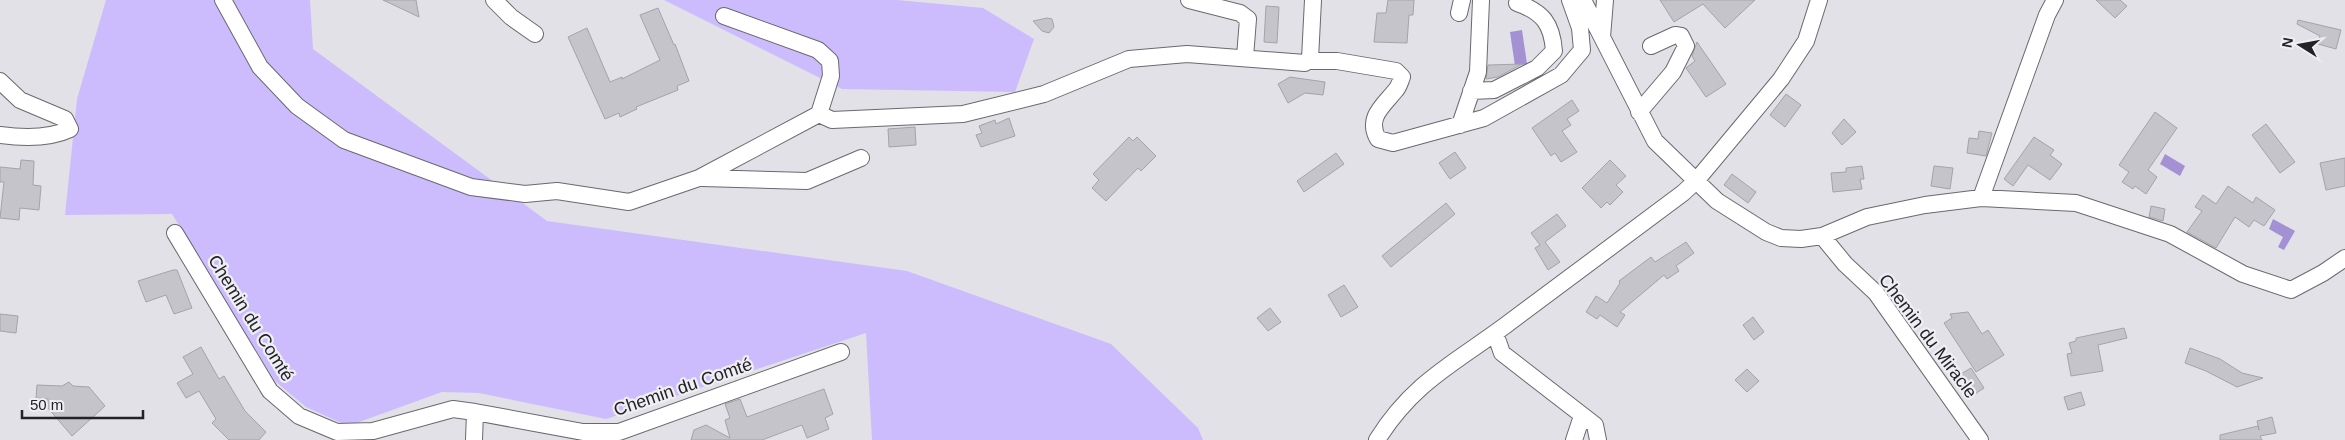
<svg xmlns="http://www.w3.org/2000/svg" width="2345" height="440" font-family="Arial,sans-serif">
<rect width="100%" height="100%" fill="#e2e1e7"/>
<path fill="#ccbcfd" d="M106,0H310L313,49L547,221L907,271L1111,344L1198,428L1203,440H872L866,333L606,419L479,393L442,392L348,426L306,407L275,381L172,214L65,215L77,99Z
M664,0H897L983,8L1034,39L1015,92L842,89Z"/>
<path fill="#a391d4" d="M1522,30L1527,64L1515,66L1510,32Z
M2165,154L2185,166L2180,176L2160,164Z
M2273,219L2295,231L2284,250L2278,247L2283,237L2269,229Z"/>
<path fill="#c5c4ca" stroke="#a4a3a9" d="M383,0H416L419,17Z
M1388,0H1414L1413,15H1409L1407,43L1374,42L1377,13H1386Z
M1660,0H1755L1725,28L1703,4L1674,22Z
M2096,0H2120L2127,6L2115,18Z
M1266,6L1279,7L1277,43L1264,42Z
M658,8L674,45L675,44L689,81L677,86L678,90L636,107L637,109L620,117L619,113L605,119L568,37L587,28L610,82L622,77V79L660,60L640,15Z
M1047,18L1052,19L1054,27L1049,33L1042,31L1033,21Z
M2298,20L2341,30L2336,49L2318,44L2320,36L2297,24Z
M1697,42L1726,84L1706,97L1686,68L1695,61L1692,56Z
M1522,64L1498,77L1486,79L1488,65Z
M1290,77L1325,82L1323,95L1305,93L1288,103L1278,84Z
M1786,94L1801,105L1785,127L1770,115Z
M1572,100L1579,111L1567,119L1571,125L1562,131L1577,152L1561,162L1555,153L1551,156L1532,128Z
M2155,112L2177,128L2148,170L2157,177L2146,194L2135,186L2133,189L2122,182L2129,172L2119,165Z
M1009,118L1015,136L981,147L976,135L982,133L979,126L995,120L996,124Z
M1844,119L1856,132L1842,145L1832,133Z
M2266,124L2295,162L2280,173L2252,135Z
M915,127L916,145L889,147L888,129Z
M1979,131L1992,133L1986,156L1967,153L1969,138L1978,139Z
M1129,137L1133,141L1137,137L1156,156L1141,171L1138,168L1106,201L1092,188L1099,180L1093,174Z
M2034,137L2054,150L2050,155L2062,164L2050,180L2028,165L2013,186L2004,179Z
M1455,152L1466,168L1450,179L1439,163Z
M1336,153L1344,164L1304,192L1297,181Z
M2345,158V186L2326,190L2320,163Z
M21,160L34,161L33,185L41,186L39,210L20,208L19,220L0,218L4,182H0V167L20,169Z
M1610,160L1626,176L1616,185L1623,192L1610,205L1607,202L1601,208L1582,188Z
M1862,166L1864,179H1860L1862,189L1833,192L1831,173L1846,172V168Z
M1934,166L1953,168L1950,189L1931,186Z
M1732,174L1756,192L1748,203L1724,185Z
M2228,186L2253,203L2256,197L2275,210L2264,226L2254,220L2249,227L2235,217L2216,248L2187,232L2202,211L2195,207L2203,195L2216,204Z
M1446,203L1455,214L1391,267L1382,256Z
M2151,206L2165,209L2163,221L2149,217Z
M1557,214L1566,226L1545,242L1560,262L1548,270L1535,248L1540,245L1531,233Z
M1686,242L1694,253L1676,266L1679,271L1667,279L1664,275L1620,312L1625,315L1617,327L1600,315L1597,319L1586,312L1596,296L1607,303L1620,283L1619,281L1651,257L1655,262Z
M173,270H177L192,308L174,314L166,295L146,302L138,281Z
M1344,285L1358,307L1341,317L1328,295Z
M1270,308L1281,322L1268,331L1257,318Z
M1968,312L1982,334L1988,330L2004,355L1976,372L1944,323L1952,318L1950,314Z
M0,314L18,316L16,333L0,331Z
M1753,317L1764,332L1754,340L1743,325Z
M2124,328L2127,338L2098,345L2103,371L2071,376L2067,354L2072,353L2069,343L2076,341V338Z
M201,347L219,379L224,376L245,411L266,432L259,440H229L212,423L216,419L199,391L186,398L177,383L193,374L183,357Z
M2190,348L2220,359L2242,373L2263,378L2237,387L2206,371L2185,363Z
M1971,368L1984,388L1972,396L1959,375Z
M1747,369L1759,381L1747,392L1735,380Z
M69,382L73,386L89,387L105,406L72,436L48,408V399L36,398L37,385L62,386Z
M824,389L833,414L825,418L829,429L807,438L802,425L762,440H691L694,430L706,425L730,438L725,420L730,418L725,404L740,399L747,417Z
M2081,392L2085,405L2068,410L2064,397Z
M2272,417L2276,433L2260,436L2262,440H2220V435L2258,426L2259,430L2257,421Z"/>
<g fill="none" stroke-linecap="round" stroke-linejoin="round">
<defs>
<path id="minor" d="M223,0L260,67L297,106L344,140L471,187L525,194L557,191L629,202L699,178L819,114
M494,0L511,17L535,34
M1189,0L1240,13L1248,19L1245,57
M1583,0L1655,141L1717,201L1766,232L1781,238L1801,239L1822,236L1867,217L1925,205L1981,198L2076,203L2170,234L2243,274L2291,290L2323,273L2345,258
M1459,13L1462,0
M724,16L818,50L830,61L831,76L819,114L832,120L963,114L1044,94L1129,59L1187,54L1305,63L1310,59L1313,0
M1602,37L1605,0
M1307,61H1337L1396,71L1402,77C1400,82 1399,87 1395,91C1383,106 1366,118 1378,139L1393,143L1484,118L1561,75L1582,50L1580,28L1570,0
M0,81L20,100L65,119L70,129C49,139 23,138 0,135
M1471,91L1494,90L1537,68L1554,51C1552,24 1543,12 1517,3
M1639,112L1673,72L1686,46L1681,36L1675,35L1651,46
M1460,125L1478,72L1481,0
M702,178L807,181L861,158
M1981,198L2047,15L2055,0
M175,233L270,391L299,416L337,432L373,431L453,409L475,412L474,440
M1822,236L1845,264L1876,293L1980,440
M1495,333L1502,353L1595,425L1598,440
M475,412L583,432H619L841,352
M1377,440C1413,382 1455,363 1506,325C1565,281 1624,237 1683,193L1696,181L1781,79L1806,41L1819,0
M1574,440L1582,416"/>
</defs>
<use href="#minor" stroke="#6a696e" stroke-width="18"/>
<use href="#minor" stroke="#fff" stroke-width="16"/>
</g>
<g text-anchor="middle" stroke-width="4.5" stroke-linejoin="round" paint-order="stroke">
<g font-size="18" fill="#232325" stroke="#efeef4">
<text transform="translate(251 318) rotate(58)" y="6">Chemin du Comté</text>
<text transform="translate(1928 336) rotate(53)" y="6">Chemin du Miracle</text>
<text transform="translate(683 387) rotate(-19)" y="6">Chemin du Comté</text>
</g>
</g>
<g transform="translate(2300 45) rotate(281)" stroke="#efeef4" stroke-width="4" paint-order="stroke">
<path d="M0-4L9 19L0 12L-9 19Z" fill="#232325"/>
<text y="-8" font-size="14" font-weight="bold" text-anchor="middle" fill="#232325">N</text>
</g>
<path d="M22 410v8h121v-8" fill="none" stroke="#232325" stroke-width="2.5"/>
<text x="30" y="410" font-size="15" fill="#232325" stroke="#efeef4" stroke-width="4" paint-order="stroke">50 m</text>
</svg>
